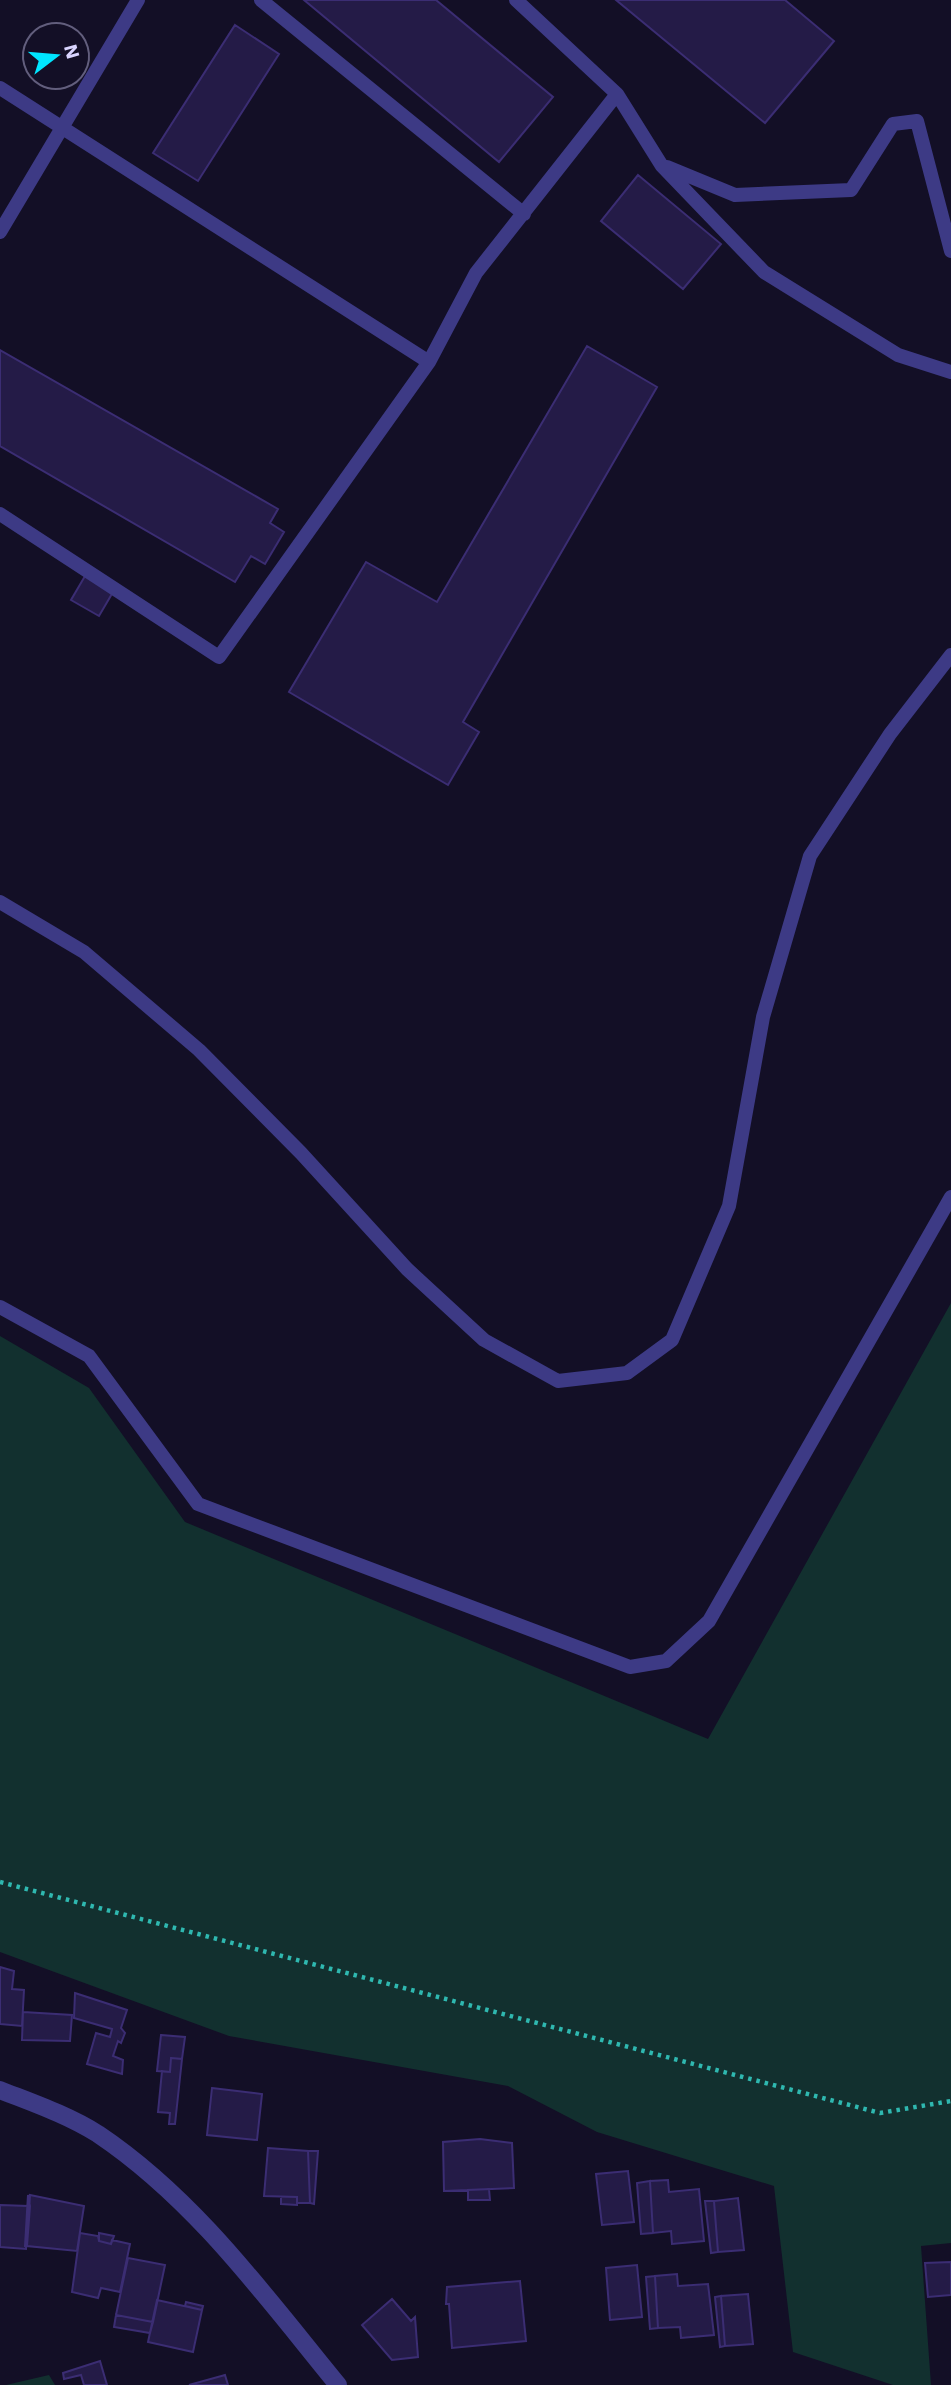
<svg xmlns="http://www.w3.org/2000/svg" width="951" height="2385" font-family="'Work Sans',sans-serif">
<rect width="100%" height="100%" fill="#130f26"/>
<path fill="#12302f" d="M951,1303V2243L921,2246L931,2385H893L793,2352L774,2186L597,2132L508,2086L229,2036L0,1952V1336L89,1388L185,1522L708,1739Z
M49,2375L55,2385H6Z"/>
<path fill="#241b47" stroke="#3b2d73" stroke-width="2" d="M304,0H436L553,97L499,162Z
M616,0H785L834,41L765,123Z
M235,25L279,54L198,181L153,153Z
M638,175L721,244L683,289L601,221Z
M587,346L657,387L463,722L479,732L448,785L289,692L366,562L437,602Z
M0,350L278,509L270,523L284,532L265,564L251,556L235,582L0,446Z
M85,576L113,592L99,616L71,600Z
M0,1967L14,1971L12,1989L24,1990L22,2026L0,2024Z
M75,1993L127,2010L121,2028L125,2033L121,2043L118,2041L113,2056L123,2060L122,2074L87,2064L96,2033L110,2037L112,2029L74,2018Z
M23,2012L72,2015L70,2041L22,2040Z
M161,2035L185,2037L182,2059L171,2058L170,2072L157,2071Z
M171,2058L182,2059L175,2124H169L170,2113L158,2112L162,2071L170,2072Z
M212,2088L262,2094L257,2140L207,2135Z
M480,2139L512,2143L514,2188L444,2191L443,2142Z
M268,2148L308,2151L310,2203H297V2197L264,2196Z
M308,2151H318L314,2204L310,2203Z
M628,2171L634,2222L602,2225L596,2174Z
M668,2180L669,2192L699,2189L704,2241L672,2244L671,2231L653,2233L650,2181Z
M650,2181L653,2233L641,2234L637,2183Z
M489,2189L490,2200H468V2190Z
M28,2195L30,2206L27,2246H25Z
M30,2195L84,2206L77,2251L27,2246Z
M281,2197H297V2205L281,2204Z
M738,2198L744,2250L718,2252L714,2201Z
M705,2201H714L718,2252L711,2253Z
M0,2205L28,2206L26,2249L0,2247Z
M80,2233L98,2236L99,2241L111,2244L112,2240L130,2244L120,2292L101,2288L98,2298L72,2292Z
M99,2233L114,2236L111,2244L99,2241Z
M128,2258L165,2265L153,2322L116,2315Z
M951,2262V2295L928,2297L925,2263Z
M637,2265L642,2317L610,2320L606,2268Z
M677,2274L678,2286L708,2284L714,2335L681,2338L680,2327L658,2328L655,2276Z
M655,2276L658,2328L650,2329L646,2277Z
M520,2281L526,2341L452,2348L449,2304H446L447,2287Z
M748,2294L753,2344L725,2346L721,2296Z
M721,2296L725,2346L720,2347L715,2297Z
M392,2299L411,2321L415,2317L418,2357L392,2360L362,2325Z
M157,2300L202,2310L193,2352L148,2342Z
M186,2302L203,2306L202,2310L185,2306Z
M116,2315L153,2322L150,2333L114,2327Z
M100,2361L107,2385H84L81,2375L64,2379L63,2373Z
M225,2375L228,2385H189Z"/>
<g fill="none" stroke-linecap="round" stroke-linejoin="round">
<path stroke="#2fb8b0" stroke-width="4.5" stroke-dasharray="3.5 5" stroke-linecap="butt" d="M0,1882L880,2113L951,2101"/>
<path stroke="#3d3a85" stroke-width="14" d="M261,0L524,214
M516,0L617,94L662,166L764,272L898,355L951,372
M0,88L429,362
M667,167L735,195L851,190L893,124L917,121L951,251
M0,232L138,0
M0,514L219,657L429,362L476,273L617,94
M0,902L84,952L199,1050L301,1153L407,1269L484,1340L558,1381L627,1373L672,1340L729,1206L763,1017L810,856L890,734L951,655
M0,1307L89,1356L198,1504L630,1667L666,1661L709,1621L951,1197"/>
<path stroke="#3d3a85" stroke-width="18" d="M0,2090C33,2103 68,2115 98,2134C195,2199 265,2296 338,2385"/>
</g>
<g transform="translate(56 56) rotate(74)"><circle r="33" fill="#130f26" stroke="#625e7d" stroke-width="2"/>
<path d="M0-5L12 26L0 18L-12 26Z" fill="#00e5ff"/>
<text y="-10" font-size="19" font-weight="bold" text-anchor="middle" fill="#d9d4ff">N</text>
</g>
</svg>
